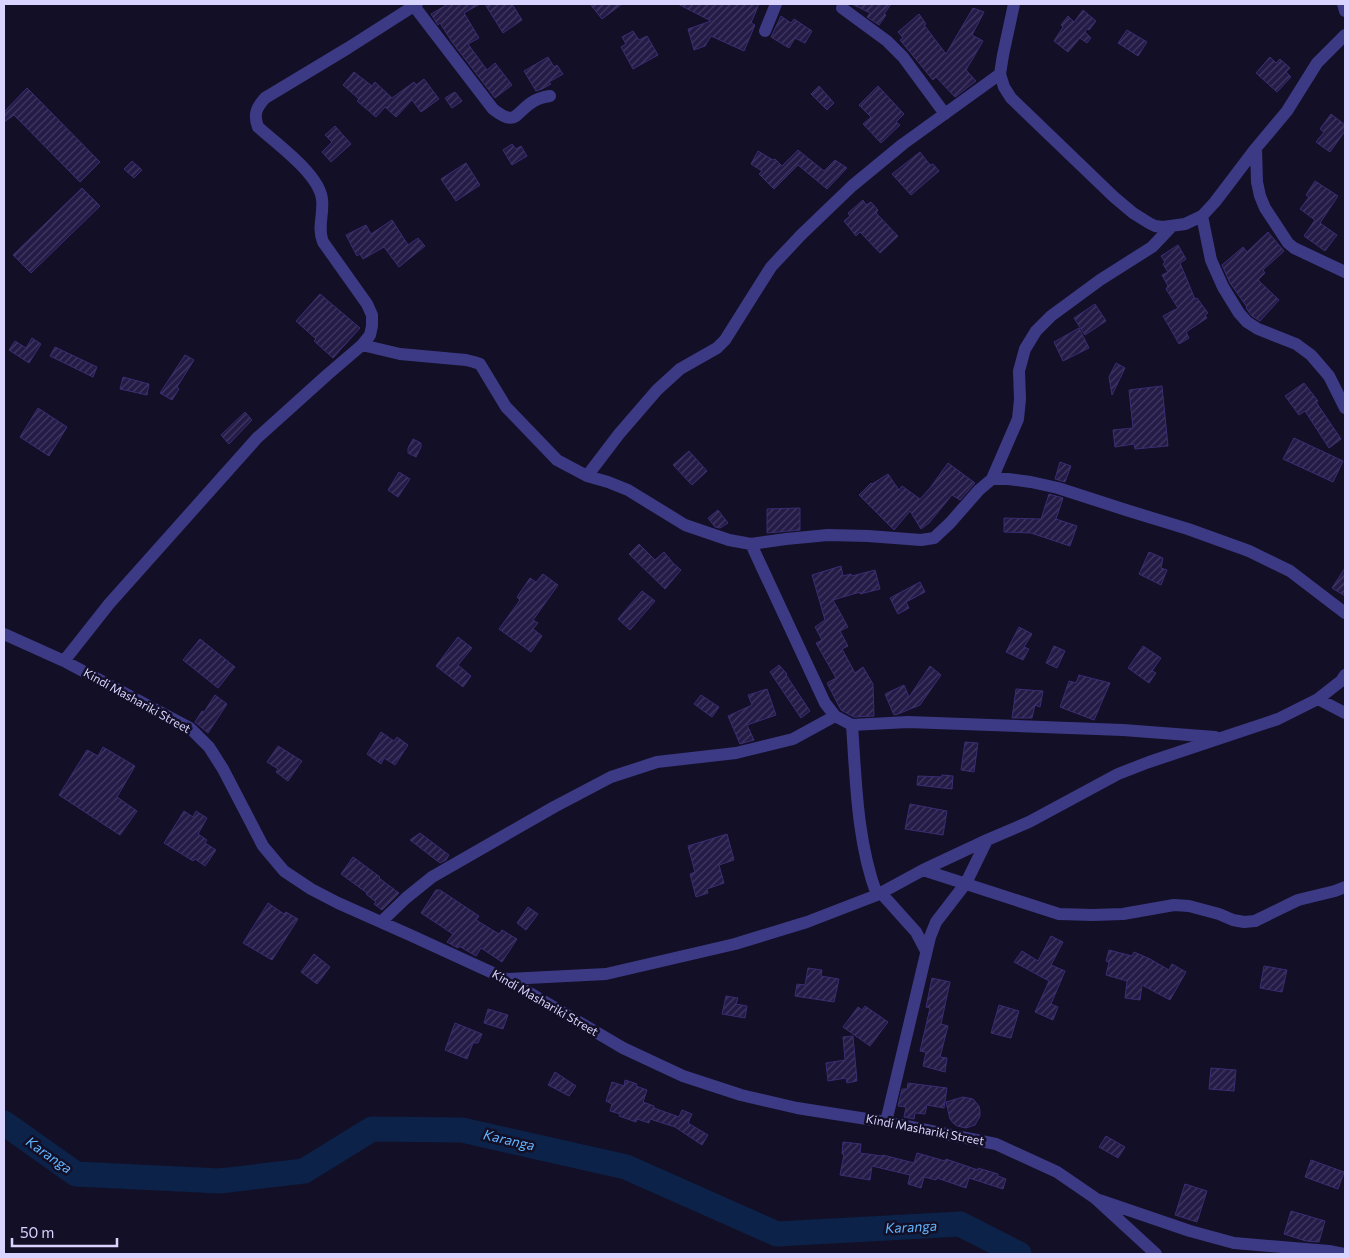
<svg xmlns="http://www.w3.org/2000/svg" width="1349" height="1258" font-family="Commissioner,sans-serif">
<defs>
<pattern id="building-hatch" width="6" height="6" patternUnits="userSpaceOnUse" patternTransform="scale(1.25)"><rect width="6" height="6" fill="#241b47"/><path d="M-1 1l2-2M0 6l6-6M5 7l2-2" fill="none" stroke="#433b63"/></pattern>
</defs>
<rect width="100%" height="100%" fill="#130f26"/>
<g fill="none" stroke-linecap="round" stroke-linejoin="round">
<path stroke="#0c2248" stroke-width="25" d="M4,1123L76,1174L220,1181L304,1171L372,1129L462,1130L626,1167L777,1234L960,1224L1019,1254"/>
</g>
<path fill="url(#building-hatch)" stroke="#3b2d73" d="M448,4H480L464,13L479,38L468,44L487,70L495,63L512,85L495,98L452,42L440,23L438,25L431,14Z
M485,4H512L522,20L503,33Z
M590,4H622L602,19Z
M678,4H759L751,23L755,25L744,51L711,36L705,46L694,50L688,29L711,21Z
M852,4H891L884,14L886,15L879,25L867,17L870,13Z
M973,8L984,12L972,35L983,41L966,70L976,81L955,97L936,77L933,80L900,40L903,38L898,32L919,14L926,24L924,25L946,54Z
M1083,10L1096,21L1089,30L1087,29L1085,32L1091,38L1087,43L1080,38L1068,52L1054,41L1063,27L1061,25L1068,16L1074,22Z
M781,16L791,23L794,19L812,31L805,43L795,38L789,48L771,37Z
M1127,30L1147,42L1138,56L1118,43Z
M633,31L639,40L647,36L658,55L633,69L621,47L626,44L622,37Z
M548,57L554,67L557,65L563,74L549,82L551,84L542,89L536,91L524,71Z
M1270,57L1276,63L1280,59L1290,68L1286,72L1291,77L1277,92L1256,73Z
M354,72L372,86L375,82L392,98L414,82L416,85L424,79L439,99L421,112L412,100L396,117L385,107L376,117L357,101L359,99L343,85Z
M819,86L834,103L827,110L811,94Z
M878,86L904,114L896,122L900,125L881,143L863,124L871,117L859,105Z
M27,88L100,162L80,182L14,115L4,122V112Z
M455,92L462,101L452,108L445,98Z
M1331,114L1345,125V131L1330,152L1316,142L1324,132L1320,129Z
M335,126L351,144L331,162L322,152L332,142L325,135Z
M512,144L516,149L521,146L527,156L512,165L503,150Z
M798,150L824,171L835,160L847,168L827,189L798,165L774,189L759,174L762,171L751,164L758,151L773,160L775,159L782,166Z
M920,152L930,165L933,164L939,171L911,195L892,174Z
M132,161L142,170L134,178L124,169Z
M466,163L480,185L456,201L441,179Z
M1315,181L1338,196L1320,223L1337,235L1325,251L1304,236L1315,220L1300,209L1309,197L1306,195Z
M82,188L100,206L31,273L13,255Z
M863,200L866,205L871,202L878,210L876,213L898,236L880,253L860,232L856,236L844,221L850,216L848,213Z
M392,220L408,245L418,238L425,246L399,267L384,247L363,259L360,254L357,256L346,235L366,225L371,234Z
M1268,232L1284,251L1263,270L1265,273L1258,280L1279,300L1260,321L1252,316L1246,308L1247,307L1230,283L1222,265L1243,247L1247,252Z
M1178,245L1186,259L1180,263L1195,299L1197,298L1208,313L1205,315L1207,318L1186,332L1189,338L1179,344L1163,316L1178,308L1166,289L1168,286L1162,275L1168,272L1163,264L1165,262L1161,256Z
M320,294L360,328L333,358L314,341L316,339L296,321Z
M1095,304L1106,321L1085,335L1074,318Z
M1079,328L1089,348L1063,361L1054,342Z
M32,338L41,344L29,363L9,350L15,341L26,348Z
M55,347L97,367L93,377L50,356Z
M185,355L194,360L177,387L179,389L172,400L160,393Z
M1116,363L1125,368L1112,395L1109,377Z
M123,377L149,384L147,395L120,389Z
M1304,383L1318,401L1316,402L1341,439L1329,448L1305,411L1299,415L1285,396Z
M1162,386L1168,446L1135,449L1134,444L1115,447L1113,430L1133,428L1129,390Z
M38,408L67,427L49,456L20,437Z
M245,412L252,420L229,444L221,435Z
M1294,438L1343,461L1333,482L1283,459Z
M413,439L421,443V447L416,457L408,453V448Z
M689,451L707,471L692,485L673,465Z
M1060,462L1071,466L1065,482L1055,479Z
M948,463L975,483L960,500L952,495L929,523L921,529L910,511L894,530L859,495L871,483L872,484L888,474L899,490L902,486L920,499L930,488Z
M399,472L410,479L398,497L388,490Z
M1049,494L1063,498L1056,519L1077,526L1070,546L1031,533L1004,532V518L1041,519Z
M800,508V530L767,533V509Z
M718,510L728,523L720,528L715,527L708,518Z
M639,544L655,560L664,552L673,563L681,570L665,589L629,554Z
M1149,552L1163,558L1161,568L1167,570L1161,585L1139,574Z
M841,566L843,576L851,574L852,576L875,570L880,589L860,594V592L833,600L848,627L840,631L848,646L842,649L855,673L863,667L873,684L874,716L854,717L841,710L827,683L836,678L816,643L822,640L815,627L825,620L812,575Z
M1345,568V596L1332,588Z
M543,574L558,585L533,620L538,623L533,629L542,636L531,652L499,629L520,600L517,597L530,578L536,582Z
M920,582L925,592L906,602L909,608L898,614L890,598Z
M642,591L655,601L630,630L618,619Z
M1019,627L1032,634L1024,647L1029,649L1023,660L1006,652Z
M458,637L472,648L458,665L471,676L463,687L436,666Z
M200,639L235,667L218,688L183,660Z
M1054,646L1065,651L1057,668L1046,663Z
M1143,646L1161,658L1152,671L1156,673L1149,683L1128,668Z
M779,665L787,674L786,675L810,711L801,718L770,672Z
M930,666L941,675L920,705L898,714L894,715L885,694L904,685L909,697Z
M1079,675L1110,683L1094,720L1060,707L1069,681L1076,683Z
M767,689L776,715L747,725L754,740L740,744L728,716L752,705L748,695Z
M1016,689L1043,691L1040,707L1035,705L1032,718H1012Z
M215,695L227,704L208,733L195,722L202,711L204,712Z
M701,695L719,707L712,717L694,704Z
M381,732L394,741L397,737L408,745L395,765L384,758L381,764L367,754Z
M965,742L978,743L974,772L961,770Z
M278,746L302,761L288,781L276,772L278,769L267,762Z
M103,747L135,766L117,797L137,811L120,835L59,795L87,750L98,756Z
M942,775L953,776L952,789L917,785L918,776L942,777Z
M910,804L947,811L943,835L905,829Z
M184,811L193,817L196,811L207,818L198,834L207,840L205,843L216,850L205,866L195,859L193,861L164,843Z
M420,833L449,855L446,860L440,863L410,840Z
M727,834L734,860L719,865L724,883L707,889L708,893L696,897L690,874L695,872L688,846Z
M353,857L380,877L379,878L399,893L382,910L374,904L376,902L366,894L367,893L341,874Z
M436,890H440L479,916L476,920L499,934L502,930L517,939L502,962L481,948L476,956L459,946L458,948L456,947L447,942L453,934L421,913Z
M268,903L284,914L286,912L298,919L272,960L243,943Z
M528,907L538,914L526,930L517,923Z
M1051,936L1063,942L1051,965L1065,971L1051,1004L1058,1007L1053,1020L1035,1012L1049,981L1014,962L1022,951L1038,961Z
M1109,950L1132,956L1134,952L1150,959L1169,970L1172,964L1186,972L1170,1000L1142,985L1140,1000L1125,998L1127,981L1106,975L1109,962L1106,961Z
M314,954L330,967L317,984L301,972Z
M1264,966L1287,970L1282,992L1260,988Z
M808,968L822,970L821,976L839,979L834,1002L795,996L797,984L805,985Z
M932,978L950,982L941,1024L948,1026L940,1057L947,1058L945,1072L923,1066L926,1052L920,1051L930,1008L926,1007Z
M726,996L738,998L736,1004L747,1006L745,1018L722,1014Z
M999,1005L1019,1011L1011,1038L991,1033Z
M865,1006L888,1022L870,1046L843,1027L858,1007L862,1010Z
M488,1009L508,1015L503,1029L484,1023Z
M455,1023L482,1034L478,1043H473L467,1059L445,1050Z
M853,1036L857,1081L847,1083L846,1078L828,1081L826,1063L845,1060L843,1037Z
M1211,1068L1236,1070L1234,1091L1209,1089Z
M555,1072L576,1086L569,1096L548,1085Z
M625,1080L637,1084L636,1086L647,1090L643,1102L654,1106V1108L679,1117L682,1110L692,1114L688,1123L708,1135L702,1145L675,1127L650,1119L649,1123L637,1119L636,1122L619,1116L620,1114L610,1111L612,1104L606,1101L612,1082L624,1086Z
M908,1083L947,1088L944,1108L927,1105L925,1114L915,1113L914,1119L904,1117L906,1107L898,1106L902,1089H907Z
M963,1097L973,1099L979,1106L980,1111V1116L975,1125L966,1128L957,1126L953,1123L950,1119L946,1102Z
M1106,1136L1125,1147L1118,1158L1099,1147Z
M843,1142L861,1144L860,1153L882,1156L883,1155L914,1163L917,1153L945,1161L946,1159L978,1170V1168L998,1174V1176L1006,1179L1003,1189L969,1178L966,1188L937,1178L936,1180L924,1177L921,1188L908,1184L910,1175L872,1166L870,1180L840,1175L844,1154H842Z
M1311,1160L1344,1172L1338,1189L1305,1177Z
M1185,1184L1207,1191L1197,1222L1175,1215Z
M1291,1211L1325,1221L1319,1242L1306,1241L1284,1234Z"/>
<g fill="none" stroke-linecap="round" stroke-linejoin="round">
<path stroke="#3d3a85" stroke-width="12" d="M1014,4L1003,55L1000,74L1004,87L1011,98L1114,197L1133,213L1149,223L1155,226L1163,227L1185,224L1202,216L1215,202L1256,148L1287,111L1317,63L1345,35
M1343,4L1345,11
M414,6L493,109C517,128 515,112 534,101C539,98 544,97 550,96
M842,8L887,41L903,57L945,114
M765,31L776,4
M1256,148L1257,182L1260,196L1265,208L1288,243L1294,248L1345,272
M1202,216L1211,260L1223,287L1239,313L1247,322L1258,329L1296,344L1311,355L1329,376L1345,408
M362,345L400,354L466,360L474,362L480,364L506,407L557,460L587,476L608,482L628,490L685,525L729,540L751,544L786,539L828,535L868,536L921,540L934,538L950,523L979,490L992,479H1008L1031,482L1058,488L1126,510L1188,529L1249,551L1290,571L1345,613
M587,476L619,434L657,390L680,369L717,348L725,340L771,267L801,235L852,186L903,144L1000,74
M992,479L1018,419L1020,399L1019,371L1025,349L1036,331L1051,316L1100,280L1152,247L1172,226
M751,544L825,703L835,716L852,725L908,722L1123,730L1215,737
M4,634L64,661L190,728L209,747L223,769L263,846L284,871L311,889L338,903L410,935L506,979L623,1048L683,1076L741,1095L797,1108L886,1122L996,1144L1057,1172L1095,1198L1156,1254
M64,661L109,604L257,438L327,375L362,345L370,335L372,326V315L367,304L323,242C317,228 324,214 322,199C319,174 277,144 258,127C253,114 257,107 265,98L348,48L417,4
M1318,699L1345,713
M852,725C856,782 857,842 877,895
M923,870L1059,914L1093,915L1123,914L1174,905L1189,906L1219,914L1233,920L1244,922L1255,921L1298,900L1335,891L1345,887
M881,893L916,932L926,951
M381,922L406,898L432,877L554,807L611,777L657,762L736,753L793,739L835,716
M507,979L606,974L735,944L807,922L877,895L923,870L987,840L1029,822L1118,774L1149,762L1278,719L1318,699L1341,681L1345,675
M886,1122L930,937L936,922L966,883L987,840
M1099,1200L1190,1231L1234,1243L1329,1251L1344,1254"/>
</g>
<g text-anchor="middle" stroke-width="5" stroke-linejoin="round" paint-order="stroke">
<g font-size="12" fill="#d9d4ff" stroke="#130f26">
<text transform="translate(137 701) rotate(29)" y="4">Kindi Mashariki Street</text>
<text transform="translate(545 1003) rotate(30)" y="4">Kindi Mashariki Street</text>
<text transform="translate(925 1130) rotate(11)" y="4">Kindi Mashariki Street</text>
</g>
<g font-size="14" font-style="italic" fill="#62b6ff" stroke="#130f26">
<text transform="translate(509 1140) rotate(13)" y="5">Karanga</text>
<text transform="translate(49 1155) rotate(35)" y="5">Karanga</text>
<text transform="translate(911 1227) rotate(-3)" y="5">Karanga</text>
</g>
</g>
<rect width="1349" height="1258" fill="none" stroke="#d9d4ff" stroke-width="10"/>
<path d="M12 1238v8h105v-8" fill="none" stroke="#d9d4ff" stroke-width="2.5"/>
<text x="20" y="1238" font-size="15" fill="#d9d4ff" stroke="#130f26" stroke-width="4" paint-order="stroke">50 m</text>
</svg>
